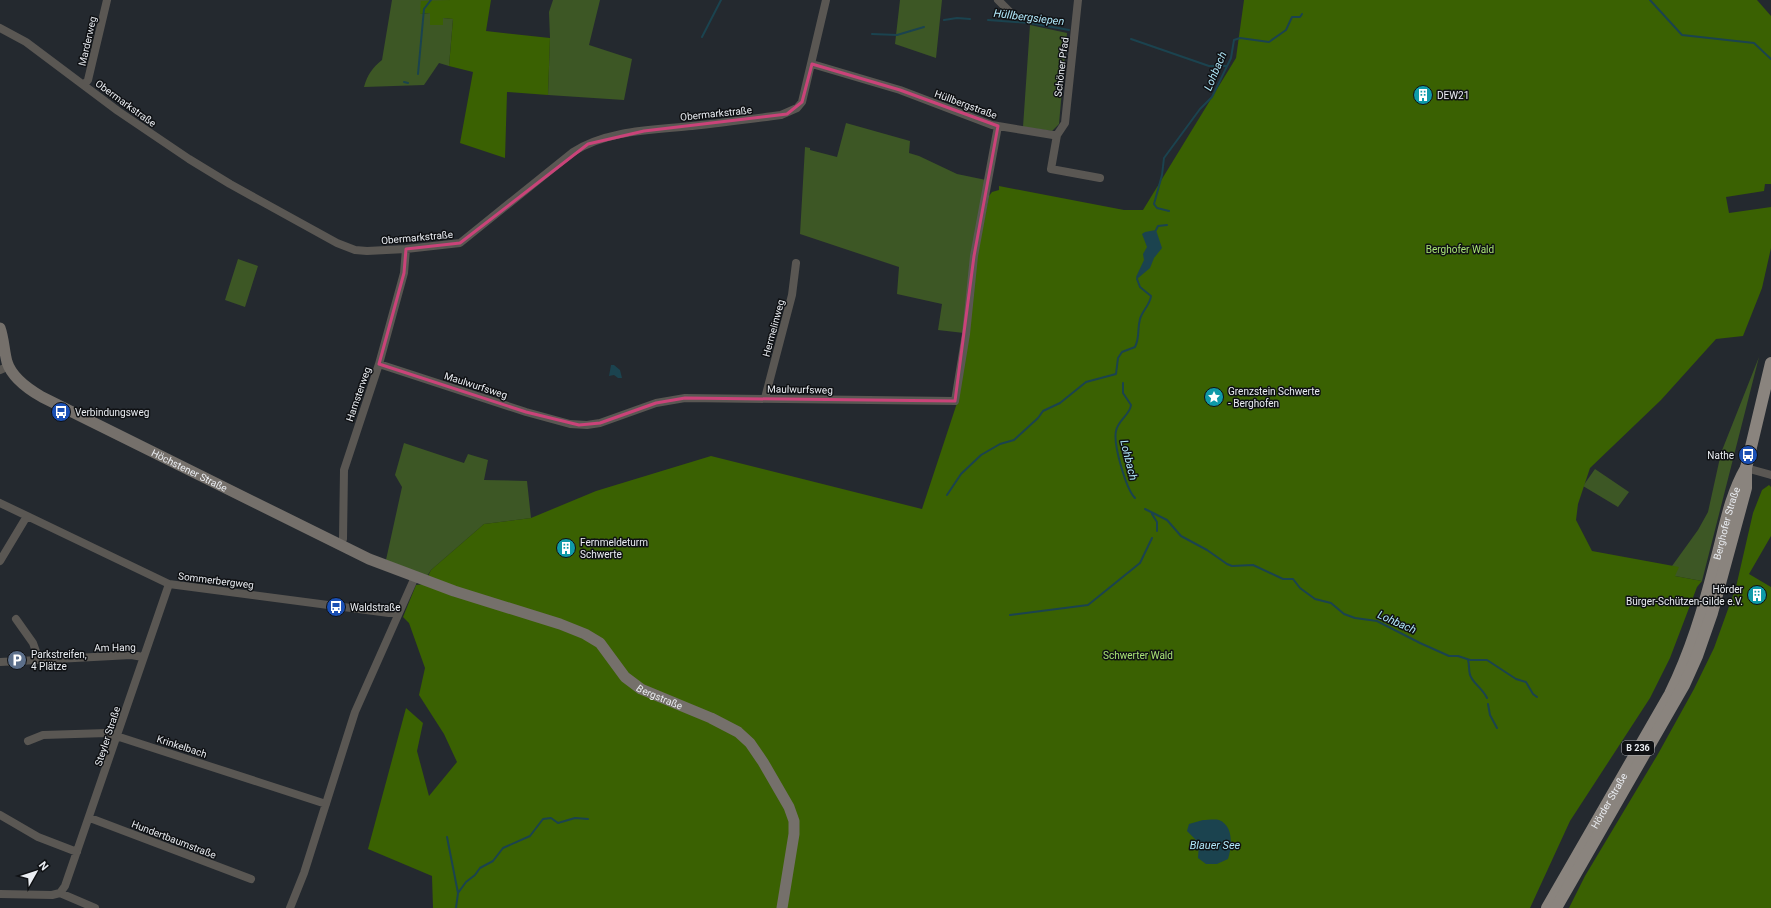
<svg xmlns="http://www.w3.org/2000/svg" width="1771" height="908" font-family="Roboto,sans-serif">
<rect width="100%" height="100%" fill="#24292f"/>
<path fill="#3d5725" d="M392,0H450L420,14L430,13V25L443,18L453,19L449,66L439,63L424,85L364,87C367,75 373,67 382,60Z
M553,0H600L589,45L632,59L624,100L548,95L550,38L549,12Z
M900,0H942L936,58L895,44Z
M1030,25L1067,33L1059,124L1052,131L1023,127Z
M846,123L910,141L909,153L919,156L957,174L986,180L964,333L938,330L942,304L897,294L899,267L800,234L805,147L810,148V150L837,157Z
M238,259L258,266L245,307L225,300Z
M1759,357L1702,581L1675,576L1672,566L1698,530L1708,512L1721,453Z
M404,443L464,463L468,454L488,460L484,480L527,481L531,518L484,524L431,570L427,576L386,560L402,487L395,475Z
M1595,469L1629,492L1618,507L1583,486Z"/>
<path fill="#3a6102" d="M450,0H491L486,31L550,38L548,95L507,92L505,158L460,143L473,72L449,66L453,19L443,18V25H430V13L420,14L421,1Z
M1244,0H1757L1771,16V184H1765L1764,191L1726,197L1729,213L1771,207V248L1762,288L1743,336L1716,339L1661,400L1590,468L1578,504L1576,520L1592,551L1679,567L1675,576L1702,581L1697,587L1670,658L1650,698L1570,821L1530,908H433L432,876L368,849L406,708L423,723L417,751L429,796L457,762L444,734L419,695L425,668L409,623L403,617L416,585L424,584L431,570L484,524L531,518L596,491L711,456L922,509L957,403L977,256L989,196L992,192L999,190V186L1124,210H1143L1236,58Z
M1769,485L1771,487V536L1749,574L1771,587V908H1569L1585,876L1658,754L1694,689L1714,648L1736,587L1753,513L1762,490Z"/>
<path fill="#1b434f" d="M1156,230L1162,248L1154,258L1150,268L1137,279L1136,277L1144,260L1143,254L1147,247L1142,234L1145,232Z
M611,365H614L620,370L622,378H618L614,375L609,376Z
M1203,820C1207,820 1215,819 1219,820C1234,826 1232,847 1228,859L1217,864H1206L1198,858L1199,843L1187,831L1189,824Z"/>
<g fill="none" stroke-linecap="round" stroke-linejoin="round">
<path stroke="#1b434f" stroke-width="2" d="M1650,0L1682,35L1754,43L1771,59
M944,20L957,18L970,19
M988,20L1030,23L1069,30
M872,34L897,35L924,27
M702,37L721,0
M1131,39L1209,66H1226
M418,74L424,9L431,0
M404,82L408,83
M1169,211L1157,208L1154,204L1162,175L1164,158L1200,109L1212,97L1231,58L1234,40L1240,38L1269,42L1286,30L1292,17H1300L1302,14
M1156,230L1158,226L1167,225
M1123,383V393L1131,405C1130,415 1118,420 1116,431C1113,444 1126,489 1135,498
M947,495L961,474L981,455L1000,444L1014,440L1038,418L1043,411L1060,403L1086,382L1116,374L1118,358L1122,352L1135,347C1140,337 1137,330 1140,319C1142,311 1150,305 1151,296L1140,287L1137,279
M1145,509L1167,520L1181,536L1207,550L1227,564L1232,566L1253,565L1283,579H1293L1300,588L1315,599L1331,603L1344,614L1355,618L1377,621L1420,643L1449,656H1458L1470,660H1487L1516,679L1526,682L1533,694L1537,697
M1152,514L1157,522V531
M1010,615L1088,605L1140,563L1152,538
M1468,660C1470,666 1468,672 1471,677C1475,685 1483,689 1487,698
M1488,704L1490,715L1497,728
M447,837L458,893
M456,908L458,893L466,882L475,875L480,868L493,861L503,848L530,836L543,819L551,818L558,823L575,818L588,819"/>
<path stroke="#5a5753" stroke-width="8" d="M998,0L1011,13
M0,28L26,42L118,111L189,159L230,184L337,243L355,250L367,251L406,249L460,243L573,152C607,130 653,130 692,126C722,123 751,119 781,115L797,108L802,102L826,0
M812,64L900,90L992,125L1053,135H1057
M84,85L88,80L107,0
M1057,135L1065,123L1078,0
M1057,135L1051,169L1100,178
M379,364L526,412L570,424L587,425L600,423L656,403L685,398L955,401L966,334L974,256L998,126
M0,370L9,366
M765,398L792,295L796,263
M1746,468L1771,475
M0,503L169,584L389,613L399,612
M340,545L343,539L344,470L379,364L404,273L406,249
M0,561L27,516
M16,619L33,643L39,660
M0,662L131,655L143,657
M28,741L43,735L107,733L326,804
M0,815L38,837L77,852
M90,818L251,879
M60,893L65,886L169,584
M0,894L52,895L60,893L95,908
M290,908L304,873L355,712L415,577"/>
<path stroke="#75706b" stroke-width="11" id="s1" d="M0,328C4,339 4,351 7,362C12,378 28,389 42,397L369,559L454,591L560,624L585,634L600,643L625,677L641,689L711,718L738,732L750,743L763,762L789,807L794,821V834L782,908"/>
<g stroke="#8a847e" stroke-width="12">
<path id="s2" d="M1547,908L1670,694C1691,651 1703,611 1715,564C1724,532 1729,497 1746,468"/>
<path d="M1556,908L1684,685L1697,656L1712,613L1746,488V468L1771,363"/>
</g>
</g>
<path fill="none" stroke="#ca4379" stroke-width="3" stroke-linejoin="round" d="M812,64L900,90L998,126L974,256L955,401L685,398L656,403L600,423L579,425L526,412L379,364L404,273L406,249L460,243L588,144L644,131L787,114L802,102Z"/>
<defs>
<symbol id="building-disc" viewBox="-11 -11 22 22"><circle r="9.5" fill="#0f9aa8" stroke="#0f1114"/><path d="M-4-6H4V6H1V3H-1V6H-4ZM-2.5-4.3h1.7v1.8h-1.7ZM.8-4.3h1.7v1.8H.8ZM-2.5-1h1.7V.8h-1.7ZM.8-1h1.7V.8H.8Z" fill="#fff"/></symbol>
<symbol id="sight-disc" viewBox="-11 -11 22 22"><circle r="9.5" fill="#0f9aa8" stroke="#0f1114"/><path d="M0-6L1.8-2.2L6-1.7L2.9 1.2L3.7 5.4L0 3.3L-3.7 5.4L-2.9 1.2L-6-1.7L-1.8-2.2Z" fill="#fff"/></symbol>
<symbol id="bus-disc" viewBox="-11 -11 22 22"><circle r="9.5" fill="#1a4fb4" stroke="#0f1114"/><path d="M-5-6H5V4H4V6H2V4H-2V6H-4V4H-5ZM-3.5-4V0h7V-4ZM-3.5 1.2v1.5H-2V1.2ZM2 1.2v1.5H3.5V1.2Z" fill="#fff"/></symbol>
<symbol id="parking-disc" viewBox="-11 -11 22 22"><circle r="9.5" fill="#5c6f8a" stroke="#0f1114"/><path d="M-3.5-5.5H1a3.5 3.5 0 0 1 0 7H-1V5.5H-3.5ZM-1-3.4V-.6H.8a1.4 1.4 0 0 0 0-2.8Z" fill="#fff"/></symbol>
</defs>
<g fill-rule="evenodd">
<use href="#building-disc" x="1412" y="84" width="22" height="22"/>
<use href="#sight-disc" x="1203" y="386" width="22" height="22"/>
<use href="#bus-disc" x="50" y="401" width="22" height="22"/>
<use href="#bus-disc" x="1737" y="444" width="22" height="22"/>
<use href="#building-disc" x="555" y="537" width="22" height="22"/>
<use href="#building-disc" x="1746" y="584" width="22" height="22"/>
<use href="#bus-disc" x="325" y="596" width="22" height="22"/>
<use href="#parking-disc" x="6" y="649" width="22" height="22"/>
</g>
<g text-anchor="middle" stroke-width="3" stroke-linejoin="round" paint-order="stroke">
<rect fill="#0f1114" stroke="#a8abaf" stroke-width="1" x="1622" y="741" width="32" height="14" rx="3"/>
<g font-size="9" font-weight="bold" fill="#eaedf2">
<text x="1638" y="751">B 236</text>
</g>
<g font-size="10" fill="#eaedf2" stroke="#0f1114">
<text transform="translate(87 41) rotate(-77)" y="4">Marderweg</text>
<text transform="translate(1061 67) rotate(-83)" y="4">Schöner Pfad</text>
<text transform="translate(126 103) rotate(36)" y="4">Obermarkstraße</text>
<text transform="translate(966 104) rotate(20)" y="4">Hüllbergstraße</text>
<text transform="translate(716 113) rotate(-6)" y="4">Obermarkstraße</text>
<text transform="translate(417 237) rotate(-5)" y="4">Obermarkstraße</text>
<text transform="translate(773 328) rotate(-75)" y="4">Hermelinweg</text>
<text transform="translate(476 385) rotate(18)" y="4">Maulwurfsweg</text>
<text transform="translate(800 389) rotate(1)" y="4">Maulwurfsweg</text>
<text transform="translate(358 394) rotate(-71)" y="4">Hamsterweg</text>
<text dy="4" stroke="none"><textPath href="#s1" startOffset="250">Höchstener Straße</textPath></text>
<text dy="4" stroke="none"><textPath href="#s2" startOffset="427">Berghofer Straße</textPath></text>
<text transform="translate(216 580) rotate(7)" y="4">Sommerbergweg</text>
<text transform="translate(115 647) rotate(-1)" y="4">Am Hang</text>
<text dy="4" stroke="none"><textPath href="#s1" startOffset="779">Bergstraße</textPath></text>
<text transform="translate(107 736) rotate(-72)" y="4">Steyler Straße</text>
<text transform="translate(182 746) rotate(18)" y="4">Krinkelbach</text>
<text dy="4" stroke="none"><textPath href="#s2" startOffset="124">Hörder Straße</textPath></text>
<text transform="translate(174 839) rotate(21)" y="4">Hundertbaumstraße</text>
</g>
<g font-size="10" fill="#eaedf2" stroke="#0f1114" text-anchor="start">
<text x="1437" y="99">DEW21</text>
<text x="1228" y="395">Grenzstein Schwerte<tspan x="1228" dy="12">- Berghofen</tspan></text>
<text x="75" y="416">Verbindungsweg</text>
<text x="1734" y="459" text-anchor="end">Nathe</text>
<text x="580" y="546">Fernmeldeturm<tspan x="580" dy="12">Schwerte</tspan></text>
<text x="1743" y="593" text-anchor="end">Hörder<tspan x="1743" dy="12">Bürger-Schützen-Gilde e.V.</tspan></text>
<text x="350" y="611">Waldstraße</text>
<text x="31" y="658">Parkstreifen,<tspan x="31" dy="12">4 Plätze</tspan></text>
</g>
<g font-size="10" fill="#a9e275" stroke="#0f1114">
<text x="1460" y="253">Berghofer Wald</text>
<text x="1138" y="659">Schwerter Wald</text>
</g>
<g font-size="11" font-style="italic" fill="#b0e7f9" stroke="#0f1114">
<text transform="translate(1029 17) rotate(7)" y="4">Hüllbergsiepen</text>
<text transform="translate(1215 71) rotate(-67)" y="4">Lohbach</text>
<text transform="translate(1129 460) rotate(76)" y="4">Lohbach</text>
<text transform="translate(1397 622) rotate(24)" y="4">Lohbach</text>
<text x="1215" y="849">Blauer See</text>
</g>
</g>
<g transform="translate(36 872) rotate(51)" stroke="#0f1114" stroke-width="3" paint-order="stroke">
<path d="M0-3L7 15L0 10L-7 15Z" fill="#eaedf2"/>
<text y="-6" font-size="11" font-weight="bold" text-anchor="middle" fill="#eaedf2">N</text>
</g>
</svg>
